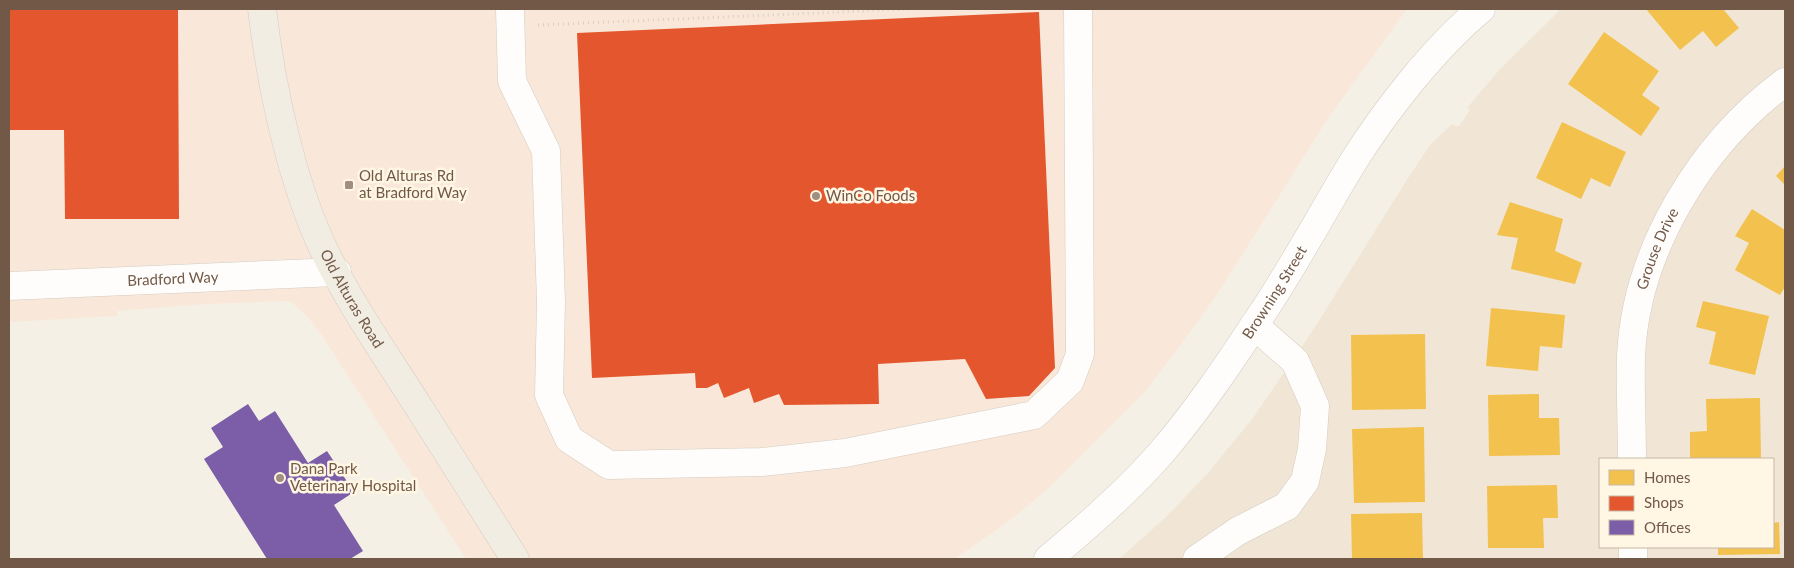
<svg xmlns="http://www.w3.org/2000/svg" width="1794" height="568" font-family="Lato,sans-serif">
<rect width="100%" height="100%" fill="#f5f0e5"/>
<path fill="#f1e6d5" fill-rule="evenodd" d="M1561,9H1785V559H1119L1166,517L1206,475L1253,418L1315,327L1408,178L1430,145L1452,124L1458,127L1470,110L1467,108L1500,69ZM1600,459H1773V547H1600Z"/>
<path fill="#f9e8da" d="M9,9H1407L1329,117L1218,293L1174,354L1143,394L1050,487L1009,521L955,559H466L323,337L306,315L290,301L205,304L117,311V316L9,322Z"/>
<path fill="#f2c14e" d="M1646,9H1723L1739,28L1716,47L1703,31L1680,50Z
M1604,32L1659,71L1642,95L1660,108L1641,136L1568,84Z
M1562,122L1626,152L1610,187L1591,178L1581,199L1536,178Z
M1785,166V185L1776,176Z
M1510,202L1563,219L1555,251L1582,263L1575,284L1511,269L1518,238L1497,235Z
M1752,209L1785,230V287L1780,295L1735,270L1749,243L1735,236Z
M1703,301L1769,316L1755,375L1709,364L1716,332L1696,327Z
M1491,308L1565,315L1562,348L1540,346L1538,371L1486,366Z
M1425,334L1426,409L1352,410L1351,335Z
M1539,394V418H1559L1560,455L1489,456L1488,395Z
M1760,398L1761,459H1690V432L1707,431L1706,399Z
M1424,427L1425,502L1354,503L1352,429Z
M1557,485L1558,518H1543L1544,548H1488L1487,486Z
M1422,513L1423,559H1352L1351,514Z
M1779,522L1780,554L1718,555V547H1773V523Z"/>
<path fill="#e4572e" d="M9,9H178L179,219H65L64,130H9Z
M1039,12L1055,368L1029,396L986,399L965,359L878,364L879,404L784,405L779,394L754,403L749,388L724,398L718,383L707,388H696L695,373L592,378L577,33Z"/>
<path fill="#7b5ea7" d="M248,404L259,421L275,411L308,463L327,451L354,492L334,505L363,551L350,559H267L204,459L223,447L211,428Z"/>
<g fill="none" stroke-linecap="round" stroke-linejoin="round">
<defs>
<g id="minor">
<path d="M510,9L512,81L546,151L551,302L549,395L569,439L609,465L762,462L845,453L1034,415L1070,381L1080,354L1078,9"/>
<path id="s1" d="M9,286L337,272"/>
<path id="s2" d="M1632,459C1632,425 1630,390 1631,356C1636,250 1701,144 1785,82"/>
<path d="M1633,547V559"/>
<path id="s3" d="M1048,559C1088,526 1127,492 1161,453C1198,410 1230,362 1261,315C1294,266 1322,213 1353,162C1385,111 1434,48 1481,9"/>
<path d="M1197,559L1238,531L1287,506L1305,481L1312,449L1315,406L1295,361L1254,325"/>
</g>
<g id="major">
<path id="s4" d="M262,9C271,85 291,181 324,250C351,306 387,357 420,409C452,459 483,509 515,559"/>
</g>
</defs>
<use href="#minor" stroke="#d4cbc1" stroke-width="29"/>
<use href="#major" stroke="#d4cbc3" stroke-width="29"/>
<path stroke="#d7cfc8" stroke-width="3" stroke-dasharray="1 4" stroke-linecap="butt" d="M538,25L909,9"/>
<use href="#minor" stroke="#fefdfb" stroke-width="28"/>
<use href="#major" stroke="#f2ede2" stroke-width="28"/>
</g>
<g fill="#a08e7e" stroke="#fff6e4" stroke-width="2">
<rect x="344" y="180" width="10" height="10" rx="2.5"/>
<circle cx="816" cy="196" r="5"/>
<circle cx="280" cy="478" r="5"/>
</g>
<g text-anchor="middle" stroke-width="5" stroke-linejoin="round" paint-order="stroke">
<g font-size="15" fill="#725947" stroke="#fff6e4" text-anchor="start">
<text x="359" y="181">Old Alturas Rd<tspan x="359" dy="17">at Bradford Way</tspan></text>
<text x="826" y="201">WinCo Foods</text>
<text x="290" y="474">Dana Park<tspan x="290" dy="17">Veterinary Hospital</tspan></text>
</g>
<g font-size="15" fill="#725947" stroke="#fff6e4">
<text dy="5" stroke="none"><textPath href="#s2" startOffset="214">Grouse Drive</textPath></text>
<text dy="5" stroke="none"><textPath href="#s1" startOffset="164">Bradford Way</textPath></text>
<text dy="5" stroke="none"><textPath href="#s3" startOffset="352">Browning Street</textPath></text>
<text dy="5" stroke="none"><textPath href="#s4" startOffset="306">Old Alturas Road</textPath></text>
</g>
</g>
<rect width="1794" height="568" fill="none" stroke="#725947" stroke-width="20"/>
<rect x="1599" y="458" width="175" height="90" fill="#fff6e4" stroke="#c7b7a5"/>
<rect x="1609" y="470" width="25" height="15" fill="#f2c14e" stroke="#c7b7a5"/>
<text x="1644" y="483" font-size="15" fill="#725947">Homes</text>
<rect x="1609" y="496" width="25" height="15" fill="#e4572e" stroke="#c7b7a5"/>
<text x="1644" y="508" font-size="15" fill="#725947">Shops</text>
<rect x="1609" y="520" width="25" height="15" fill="#7b5ea7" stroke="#c7b7a5"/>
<text x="1644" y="533" font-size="15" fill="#725947">Offices</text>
</svg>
